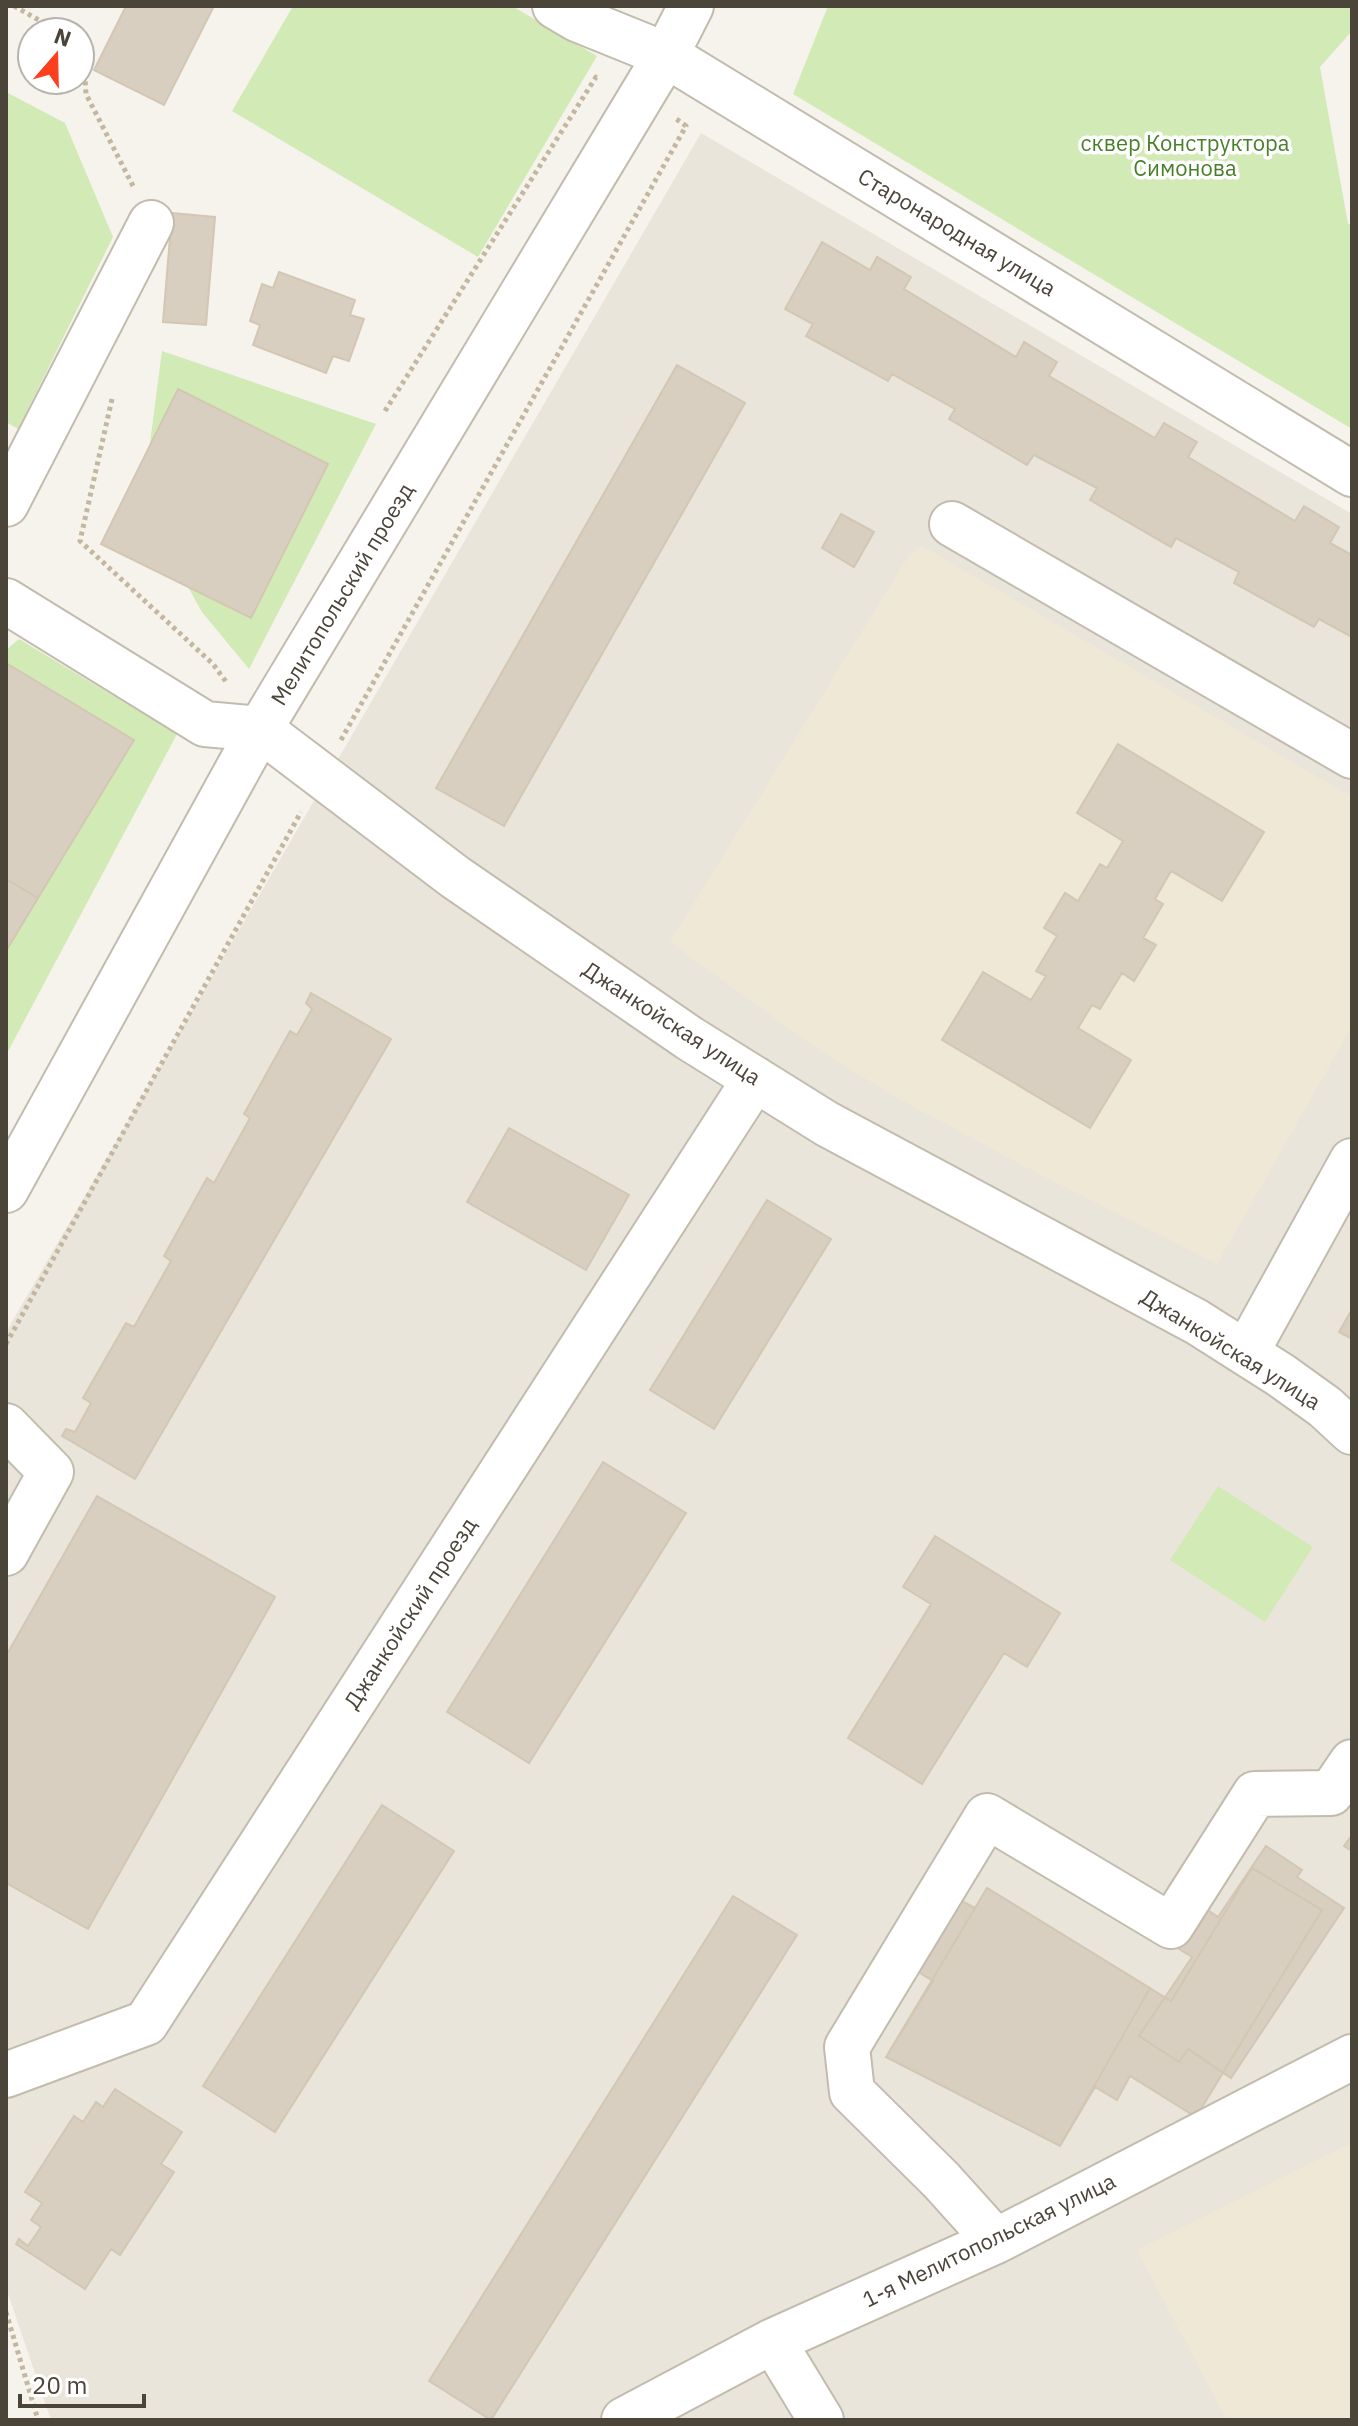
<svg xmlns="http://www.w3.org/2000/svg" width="1358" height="2426" font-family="'IBM Plex Sans',sans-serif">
<rect width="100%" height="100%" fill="#f6f3ec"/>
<path fill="#eae5da" d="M701,133L1352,514V2420H51L6,2288V1332Z"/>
<path fill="#efe8d6" d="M922,546L1352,797V1026L1217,1264L1062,1186L892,1095L812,1045L670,942L908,557Z
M1352,2143V2420H1227L1137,2250Z"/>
<path fill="#d2eab5" d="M293,6H512L597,56L478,257L232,111Z
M828,6H1352V31L1320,67L1348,224H1352V429L793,94Z
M6,92L65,123L113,237L18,429L6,422Z
M162,351L376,424L249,669L202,612L142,504Z
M19,639L177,734L6,1055V650Z
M1218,1486L1313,1547L1265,1622L1170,1560Z"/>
<path fill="#d8cfc1" stroke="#d3c7b4" stroke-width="2" d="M126,6H214L164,105L94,70Z
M172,213L215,217L206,325L163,322Z
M822,242L870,270L877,257L911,277L904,289L1016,357L1024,342L1057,362L1049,376L1155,438L1164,423L1197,442L1188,457L1295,521L1304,506L1339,527L1330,543L1352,555V637L1319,619L1314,627L1234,583L1239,572L1176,538L1171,547L1090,500L1097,488L1034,455L1027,465L949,419L955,409L892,374L888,381L806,336L813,324L785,309Z
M279,272L355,300L350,315L364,319L349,361L333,356L326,373L253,345L260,325L250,321L262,284L273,288Z
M677,365L745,403L504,826L436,788Z
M178,389L328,464L251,618L101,544Z
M841,514L874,532L854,567L822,548Z
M6,663L134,740L38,898L6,879Z
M1118,744L1264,832L1222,901L1171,871L1155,899L1163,904L1143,938L1156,945L1134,981L1122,973L1100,1009L1092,1005L1078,1028L1131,1060L1090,1128L942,1040L983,972L1031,1000L1046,976L1036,971L1057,936L1044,928L1065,893L1078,901L1100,864L1107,868L1123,841L1077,813Z
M6,879L38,898L6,951Z
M311,993L391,1039L135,1479L62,1436L66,1429L75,1432L91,1403L83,1398L126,1323L134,1327L171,1261L164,1256L207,1178L214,1183L250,1118L244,1114L290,1031L297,1035L312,1009L306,1003Z
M509,1128L629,1195L586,1270L467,1202Z
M767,1200L831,1239L714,1429L650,1390Z
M1352,1309V1339L1339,1332Z
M603,1462L686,1513L529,1763L447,1712Z
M97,1496L275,1597L88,1929L6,1883V1656Z
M935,1536L1060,1613L1027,1667L1004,1653L922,1784L848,1738L931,1604L903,1587Z
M382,1805L454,1851L275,2132L203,2086Z
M1352,1835V1851L1344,1846Z
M1266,1846L1302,1870L1297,1877L1344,1908L1231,2078L1188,2049L1179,2062L1139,2036L1192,1957L1179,1949L1206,1909L1218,1917Z
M1252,1868L1322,1910L1196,2117L1130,2076L1117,2100L1095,2087L1060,2146L886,2057L933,1981L915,1970L958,1899L975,1908L987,1888L1171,2001Z
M987,1888L1150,1988L1060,2146L886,2057Z
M733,1896L797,1935L491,2420L429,2381Z
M115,2089L182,2132L161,2164L174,2172L120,2255L111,2249L85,2289L16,2244L19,2239L28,2246L41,2227L31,2220L42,2203L25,2192L74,2116L83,2122L96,2102L103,2107Z"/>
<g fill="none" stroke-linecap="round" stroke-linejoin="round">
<defs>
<path id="minor" d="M555,6L577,19L666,55L1352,474
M6,504L151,223
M952,524L1352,756
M6,601L205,724L260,729L455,877L689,1038L827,1124L1197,1322L1282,1376L1325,1407L1352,1432
M6,1190L260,729L666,55L691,6
M1246,1353L1352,1161
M6,1426L51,1472L6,1553
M6,2075L146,2023L755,1079
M996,2241L941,2180L852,2092L847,2047L987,1816L1171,1926L1255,1794L1331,1793L1352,1762
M773,2341L821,2420
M624,2420L773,2341L996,2241L1352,2057"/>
</defs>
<use href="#minor" stroke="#c2bbae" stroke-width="48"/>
<path stroke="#c4b79f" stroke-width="5" stroke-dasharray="4 4" stroke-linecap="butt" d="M14,6L60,32
M80,43L83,45L86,94L133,186
M112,399L80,541L213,664L227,683
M385,411L596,77L599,78
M341,740L686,126L675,118
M6,1344L301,812
M6,2312L38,2420"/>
<use href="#minor" stroke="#fff" stroke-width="44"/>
</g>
<g text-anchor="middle" stroke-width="7" stroke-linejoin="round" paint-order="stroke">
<g font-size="22" fill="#4a7f2a" stroke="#fff">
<text x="1185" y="151">сквер Конструктора<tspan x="1185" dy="25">Симонова</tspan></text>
</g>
<g font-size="22" fill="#4b4439" stroke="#fff">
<text transform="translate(957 232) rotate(31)" y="8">Старонародная улица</text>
<text transform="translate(342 594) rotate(-59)" y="8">Мелитопольский проезд</text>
<text transform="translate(672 1023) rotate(33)" y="8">Джанкойская улица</text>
<text transform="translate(1231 1349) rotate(32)" y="8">Джанкойская улица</text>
<text transform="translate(410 1613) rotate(-57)" y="8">Джанкойский проезд</text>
<text transform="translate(989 2240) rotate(-26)" y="8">1-я Мелитопольская улица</text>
</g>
</g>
<rect width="1358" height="2426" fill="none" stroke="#4b4439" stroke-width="16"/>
<g transform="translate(56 56) rotate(20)"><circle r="38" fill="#ffffff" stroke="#b7b4b0" stroke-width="2"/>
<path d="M0-6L14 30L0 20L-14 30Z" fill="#fc3f1d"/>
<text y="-12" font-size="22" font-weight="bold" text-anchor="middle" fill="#4b4439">N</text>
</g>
<path d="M20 2394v12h124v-12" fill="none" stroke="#4b4439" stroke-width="4"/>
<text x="32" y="2394" font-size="24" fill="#4b4439" stroke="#ffffff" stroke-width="6" paint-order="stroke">20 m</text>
</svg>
